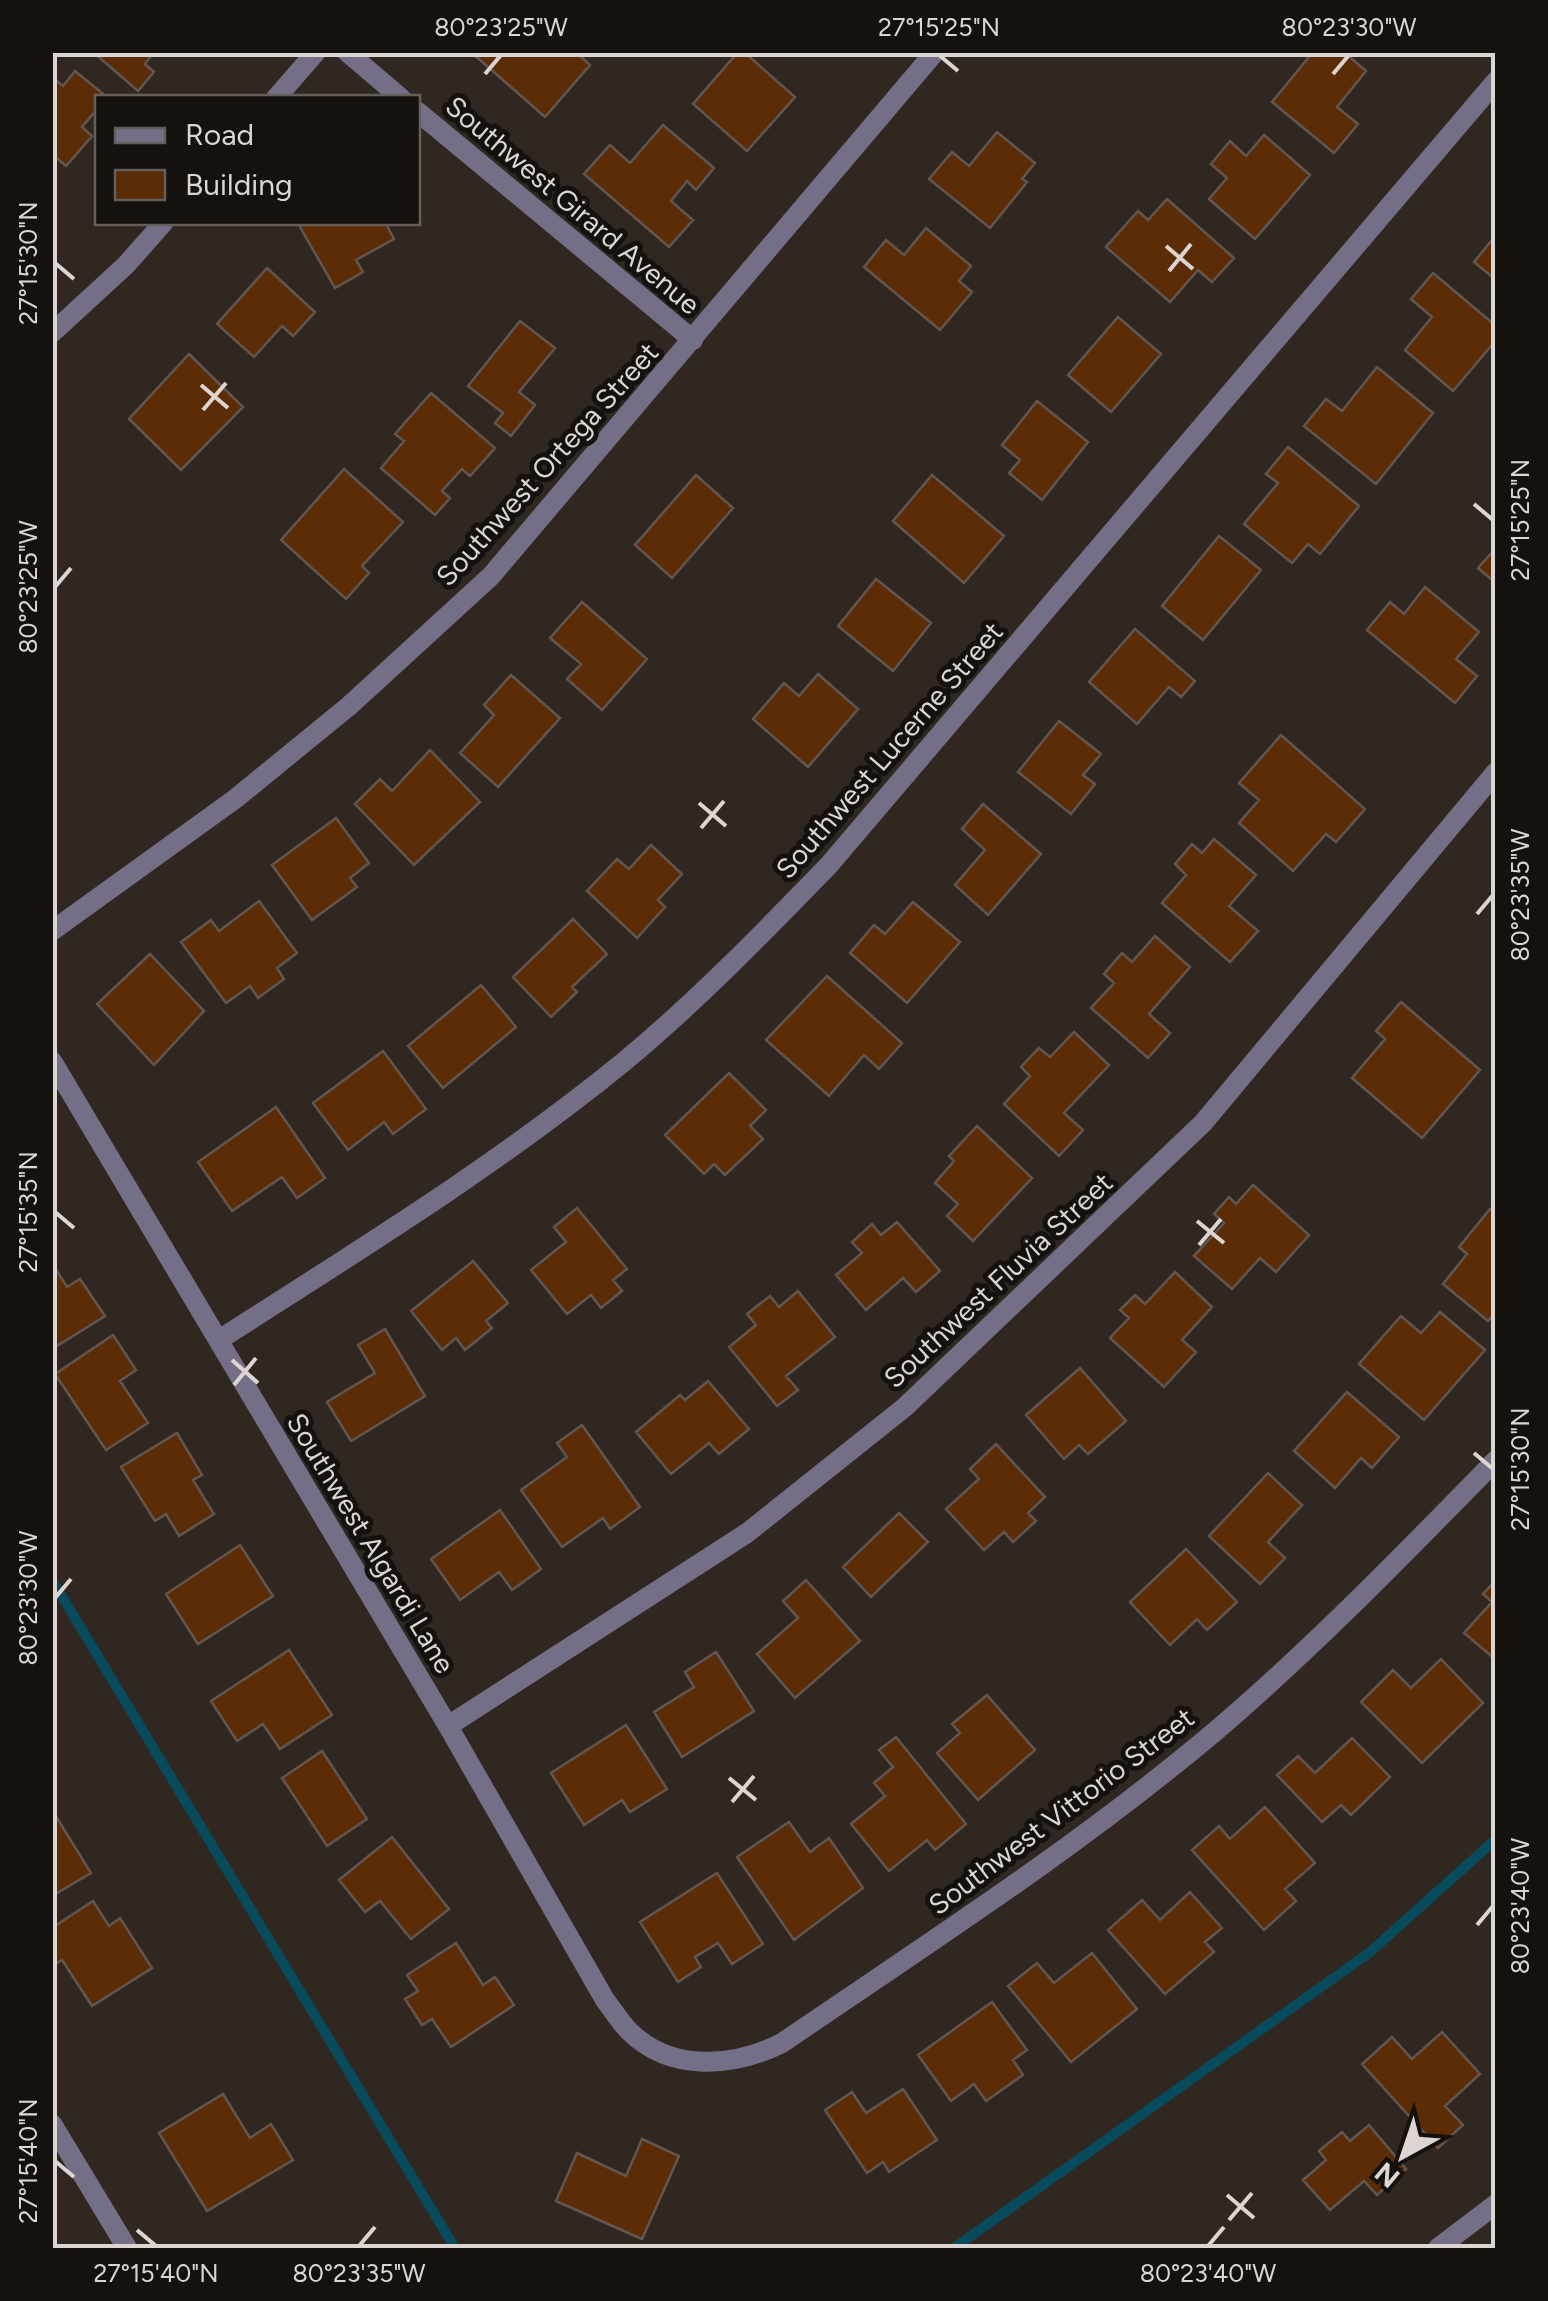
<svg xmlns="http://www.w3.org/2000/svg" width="1548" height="2301" font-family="Figtree,sans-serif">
<rect width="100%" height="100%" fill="#302721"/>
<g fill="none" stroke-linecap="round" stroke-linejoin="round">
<path stroke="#074b5c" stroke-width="10" d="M52,1580L455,2248
M954,2248L1369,1953L1496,1839"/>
</g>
<path fill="#5c2c07" stroke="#615650" stroke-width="2.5" d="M93,52H154L145,64L154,72L138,91Z
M471,52H576L590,65L545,117Z
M738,52H744L795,97L747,151L693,104Z
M1313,52H1344L1366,71L1337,107L1358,124L1334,153L1272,102Z
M75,71L107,97L98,98V108L82,127L92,136L66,166L52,154V77L63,86Z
M663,125L714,168L696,190L687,181L671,201L693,220L669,247L584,174L610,145L630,163Z
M997,132L1035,163L1022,179L1027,182L990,228L929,179L952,152L969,166Z
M1264,135L1310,175L1255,239L1209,199L1227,178L1211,164L1230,141L1246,156Z
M1167,199L1234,258L1212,282L1198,270L1170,302L1106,247L1138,211L1148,220Z
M307,222H385L394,239L356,260L363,272L335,288L300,227Z
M926,228L971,266L959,281L972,292L940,330L864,267L886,240L904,255Z
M1496,235V280L1474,262Z
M267,268L315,312L293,336L282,326L254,357L217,324Z
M1433,273L1496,326V340L1453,391L1405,350L1432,317L1411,299Z
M1118,317L1161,354L1111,412L1068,375Z
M520,321L555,348L519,392L535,405L511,436L495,423L503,413L468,386Z
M189,354L243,407L181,470L129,419Z
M1377,367L1433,413L1376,484L1304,426L1326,399L1342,411Z
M431,393L495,448L470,476L462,469L442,491L450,498L435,515L381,468L404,441L395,434Z
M1037,401L1088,442L1042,500L1009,473L1020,460L1002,445Z
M1288,447L1359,506L1320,554L1308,544L1292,563L1244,524L1278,483L1266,474Z
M344,469L403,522L362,566L369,573L346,599L281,540Z
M696,475L733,508L672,578L635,545Z
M932,475L1004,536L964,583L893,521Z
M1219,536L1261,570L1203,640L1162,606Z
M1496,548V583L1478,568Z
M876,579L931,623L893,671L838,626Z
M1425,587L1479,632L1456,659L1477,676L1455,703L1367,630L1390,602L1404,614Z
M582,602L647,659L602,710L567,679L581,664L550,638Z
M1135,629L1195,681L1181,697L1169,687L1137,724L1089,682Z
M818,674L858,709L808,767L753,719L784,683L799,696Z
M511,675L560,718L498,787L460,753L494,715L484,705Z
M1059,721L1101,754L1083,775L1095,784L1071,814L1018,772Z
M1281,735L1365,809L1336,842L1326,834L1293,871L1239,823L1259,800L1239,783Z
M430,750L480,802L414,865L355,804L380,779L392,791Z
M983,804L1041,854L988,915L955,885L985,850L962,829Z
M336,818L369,863L350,878L357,887L312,920L272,865Z
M1214,839L1256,875L1229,906L1258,931L1230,962L1162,903L1186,875L1175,864L1192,844L1202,853Z
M651,845L682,874L658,900L665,907L637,938L587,891L617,859L629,869Z
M259,901L297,953L277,968L284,979L258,998L250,986L226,1003L181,942L211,920L219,931Z
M913,902L960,942L907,1003L850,953L874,925L885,934Z
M573,919L607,954L572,987L577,992L551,1017L513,977Z
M1155,936L1190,967L1149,1014L1170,1033L1148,1058L1091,1008L1114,983L1104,974L1122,953L1132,962Z
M150,954L204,1011L154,1065L97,1004Z
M827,976L902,1043L879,1069L864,1055L829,1096L766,1040Z
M481,985L516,1027L443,1088L408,1046Z
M1401,1002L1480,1070L1422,1138L1352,1078L1385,1039L1376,1031Z
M1074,1032L1109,1065L1064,1113L1083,1130L1059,1156L1004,1104L1030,1076L1021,1067L1039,1048L1050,1057Z
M383,1051L426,1109L393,1134L384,1122L348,1150L313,1103Z
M729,1073L766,1110L750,1126L763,1139L725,1175L714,1164L704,1174L665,1135Z
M276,1107L325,1178L297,1198L282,1177L232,1211L198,1162Z
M977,1126L1032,1178L973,1241L947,1216L958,1204L935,1183L954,1161L949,1156Z
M1253,1185L1309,1235L1276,1272L1260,1258L1232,1289L1194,1256L1224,1223L1214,1214L1229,1197L1236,1204Z
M577,1208L627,1269L613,1280L622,1291L601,1308L591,1295L567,1314L531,1270L566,1242L554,1227Z
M1490,1209L1496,1213V1312L1488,1321L1443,1284L1467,1254L1459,1247Z
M897,1222L940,1271L916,1292L903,1278L866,1310L836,1275L862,1253L852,1242L872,1224L881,1235Z
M473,1261L508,1303L486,1321L492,1328L465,1350L456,1338L442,1350L411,1311Z
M52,1263L67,1287L80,1279L105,1316L52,1349Z
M1175,1272L1212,1307L1182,1340L1196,1352L1164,1387L1110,1338L1129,1318L1120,1310L1135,1295L1145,1304Z
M798,1291L835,1337L786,1376L798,1390L777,1406L729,1347L756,1325L747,1314L770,1296L779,1307Z
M1440,1312L1485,1350L1424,1420L1359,1364L1401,1316L1421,1333Z
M385,1329L425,1396L351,1441L327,1402L375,1373L358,1345Z
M113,1335L136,1370L120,1381L148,1423L106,1450L55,1374Z
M1080,1368L1126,1421L1088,1454L1079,1445L1064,1459L1026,1415Z
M708,1381L749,1429L719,1454L709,1443L671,1474L636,1432L680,1395L685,1400Z
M1347,1392L1399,1437L1372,1468L1361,1458L1335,1488L1294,1451Z
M582,1425L640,1507L610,1529L603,1518L562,1547L521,1490L567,1457L557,1443Z
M177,1433L202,1475L193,1480L214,1514L179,1536L166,1514L155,1521L121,1467Z
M996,1444L1045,1497L1028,1513L1036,1521L1013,1542L1004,1532L984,1550L946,1509L979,1479L970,1469Z
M1268,1473L1302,1505L1268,1542L1285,1558L1260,1584L1209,1536Z
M500,1510L541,1569L512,1590L499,1572L460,1600L431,1559Z
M899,1513L928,1542L871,1597L843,1567Z
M240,1545L273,1596L198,1644L166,1594Z
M1186,1549L1237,1602L1207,1630L1197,1619L1170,1645L1130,1602Z
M806,1580L860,1641L795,1698L757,1654L798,1618L783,1601Z
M1496,1580V1660L1464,1633L1492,1602L1483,1594Z
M289,1650L332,1715L280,1749L263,1724L237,1741L211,1701Z
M716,1652L754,1711L682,1757L654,1712L694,1687L685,1672Z
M1441,1659L1483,1703L1422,1763L1361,1702L1393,1670L1411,1688Z
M987,1695L1035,1750L978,1800L937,1753L960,1733L952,1724Z
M626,1725L667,1789L630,1812L622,1800L584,1825L551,1773Z
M896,1737L966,1824L935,1850L927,1840L889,1871L851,1824L885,1796L874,1783L893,1767L879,1750Z
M1352,1738L1390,1777L1351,1815L1341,1805L1322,1822L1277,1775L1298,1756L1315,1773Z
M322,1751L367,1819L327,1846L282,1778Z
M1265,1807L1315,1863L1285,1889L1296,1901L1264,1930L1192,1850L1219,1826L1230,1839Z
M52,1810L91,1873L52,1896Z
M789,1822L810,1852L829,1838L863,1888L794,1940L737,1857Z
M392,1837L449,1909L411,1939L380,1901L365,1912L339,1880Z
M717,1873L763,1944L732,1964L718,1943L695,1957L701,1967L678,1982L640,1922Z
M1190,1892L1222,1928L1205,1942L1214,1952L1165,1994L1108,1930L1142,1900L1160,1920Z
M93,1901L109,1926L120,1918L152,1968L92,2006L62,1960L52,1966V1928Z
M456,1943L483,1985L495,1977L514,2005L451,2047L432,2019L422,2025L405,1999L418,1991L407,1975Z
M1092,1953L1137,2009L1071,2062L1008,1986L1037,1963L1054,1983Z
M992,2002L1027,2050L1013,2060L1023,2075L986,2101L974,2084L951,2101L918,2055Z
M1442,2032L1480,2074L1445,2106L1463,2125L1438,2148L1362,2064L1392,2037L1412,2059Z
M903,2089L937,2140L889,2172L883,2162L867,2173L825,2110L852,2092L866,2113Z
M223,2094L250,2138L271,2124L293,2160L207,2211L159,2133Z
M1369,2125L1406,2169L1377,2195L1364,2181L1330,2210L1303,2180L1326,2160L1319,2151L1342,2132L1350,2141Z
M642,2139L679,2156L642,2239L556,2201L577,2153L626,2176Z"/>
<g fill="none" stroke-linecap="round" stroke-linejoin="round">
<path stroke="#746e86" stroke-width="20" d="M347,52L401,98
M418,112L693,340
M52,931L235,799L349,706L491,576L935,52
M52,1061L448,1726L605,2000C613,2010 620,2022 629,2031C671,2073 734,2067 782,2043C930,1942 1081,1845 1218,1729C1316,1645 1406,1552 1496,1460
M219,1340C357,1251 498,1165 626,1060C698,1000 764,932 829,865L1496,81
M448,1726L747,1533L905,1407L1203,1123L1496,772
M52,2124L127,2248
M1438,2248L1496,2204"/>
<path stroke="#746e86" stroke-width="20" d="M276,98L316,52
M52,333L126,265L164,222"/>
</g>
<path fill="none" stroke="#dcd5d2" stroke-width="4" d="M939,55L958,71M485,74L501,55M1333,74L1349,55M1166,246L1193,269M55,263L74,279M1169,271L1191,244M201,385L228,408M203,410L226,383M1474,504L1493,520M55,587L71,568M699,803L726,826M701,828L724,801M1477,914L1493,895M55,1212L74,1228M1197,1221L1224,1243M1199,1245L1221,1219M232,1360L258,1383M234,1385L256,1358M1474,1453L1493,1469M55,1598L71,1579M729,1778L756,1800M732,1802L754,1776M1477,1925L1493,1906M55,2161L74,2177M1227,2195L1254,2218M1229,2220L1252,2193M137,2230L156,2246M359,2246L375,2227M1208,2246L1224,2227"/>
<g text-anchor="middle" stroke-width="10" stroke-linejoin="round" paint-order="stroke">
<g font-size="28" fill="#dcd5d2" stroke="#15110e">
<text transform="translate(573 205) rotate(40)" y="10">Southwest Girard Avenue</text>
<text transform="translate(547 464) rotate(-48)" y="10">Southwest Ortega Street</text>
<text transform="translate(889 750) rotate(-49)" y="10">Southwest Lucerne Street</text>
<text transform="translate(998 1280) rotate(-43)" y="10">Southwest Fluvia Street</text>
<text transform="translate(371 1543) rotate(59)" y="10">Southwest Algardi Lane</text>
<text transform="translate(1061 1811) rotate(-37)" y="10">Southwest Vittorio Street</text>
</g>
</g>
<rect width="1548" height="2301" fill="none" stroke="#15110e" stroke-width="110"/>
<rect x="95" y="95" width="325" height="130" fill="#15110e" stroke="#655f5c" stroke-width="2.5"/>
<rect x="115" y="128" width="50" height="15" fill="#746e86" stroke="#655f5c" stroke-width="2.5"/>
<text x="185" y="145" font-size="30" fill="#dcd5d2">Road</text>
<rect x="115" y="170" width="50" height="30" fill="#5c2c07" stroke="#655f5c" stroke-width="2.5"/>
<text x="185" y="195" font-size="30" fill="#dcd5d2">Building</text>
<g transform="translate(1403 2156) rotate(220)" stroke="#15110e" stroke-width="8" paint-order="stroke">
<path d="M0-8L18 38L0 25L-18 38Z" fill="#dcd5d2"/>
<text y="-15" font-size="28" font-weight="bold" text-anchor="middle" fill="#dcd5d2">N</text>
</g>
<rect x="55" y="55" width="1438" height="2191" fill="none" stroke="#dcd5d2" stroke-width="4"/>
<g font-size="25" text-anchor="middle" fill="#dcd5d2">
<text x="501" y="36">80°23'25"W</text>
<text x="939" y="36">27°15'25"N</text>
<text x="1349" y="36">80°23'30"W</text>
<text transform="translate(28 263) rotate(-90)" y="9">27°15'30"N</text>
<text transform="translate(1520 520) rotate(-90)" y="9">27°15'25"N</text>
<text transform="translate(28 587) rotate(-90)" y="9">80°23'25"W</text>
<text transform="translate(1520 895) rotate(-90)" y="9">80°23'35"W</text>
<text transform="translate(28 1212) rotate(-90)" y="9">27°15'35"N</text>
<text transform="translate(1520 1469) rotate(-90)" y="9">27°15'30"N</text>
<text transform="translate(28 1598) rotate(-90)" y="9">80°23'30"W</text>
<text transform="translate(1520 1906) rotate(-90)" y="9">80°23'40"W</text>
<text transform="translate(28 2161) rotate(-90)" y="9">27°15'40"N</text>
<text x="156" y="2282">27°15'40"N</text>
<text x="359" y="2282">80°23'35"W</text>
<text x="1208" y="2282">80°23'40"W</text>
</g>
</svg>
